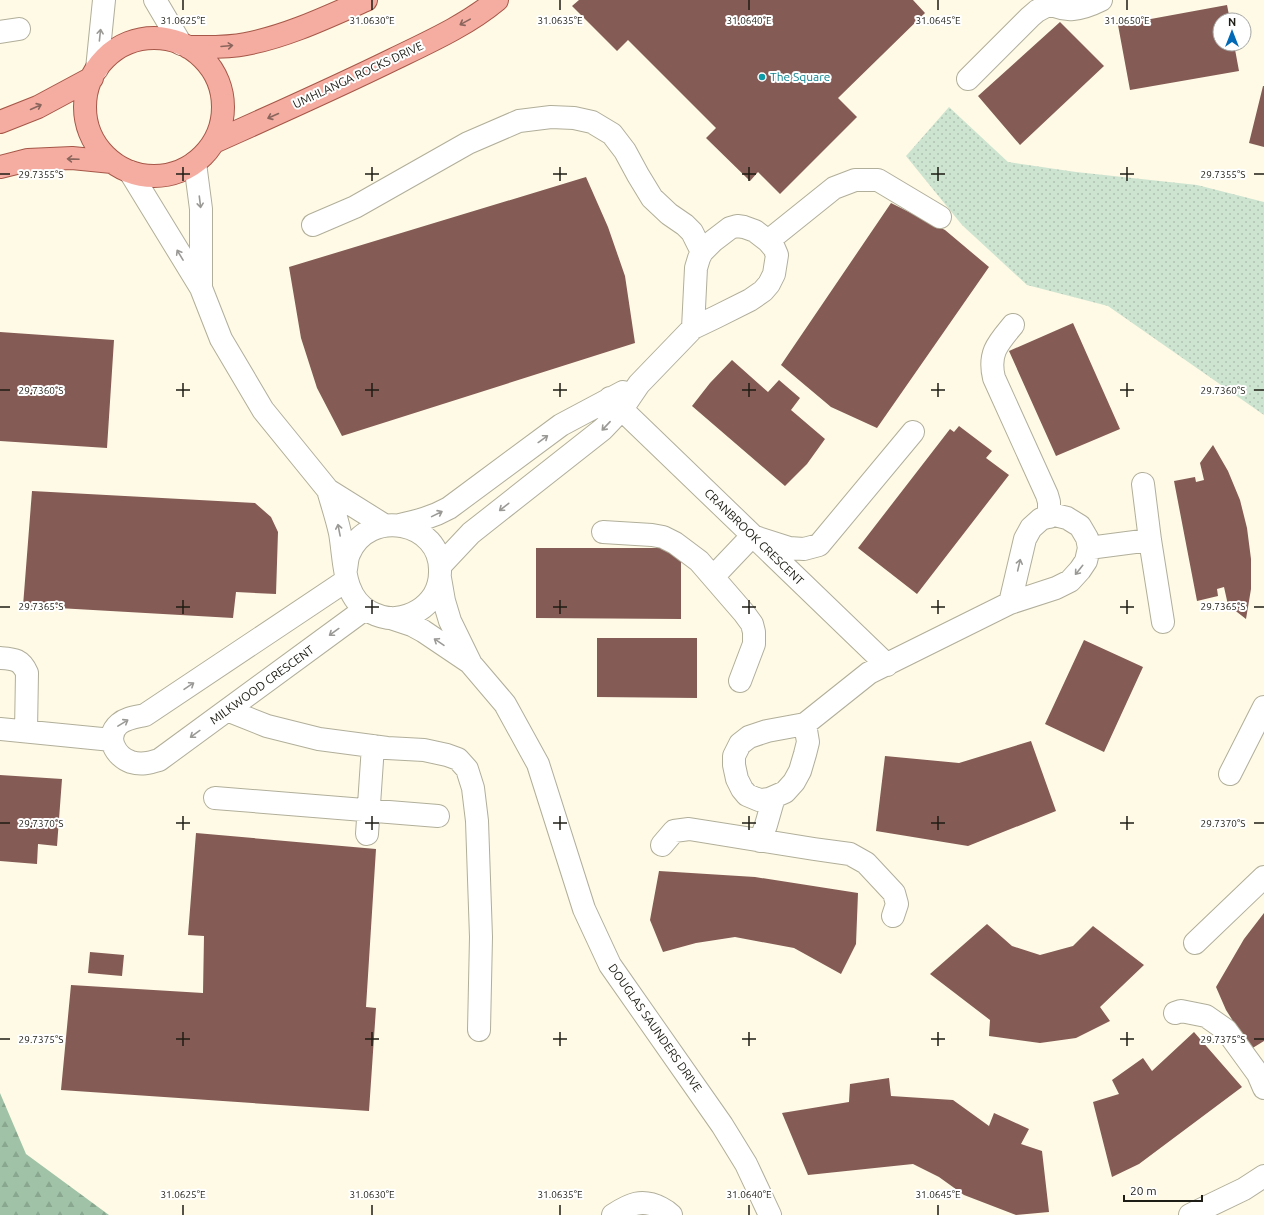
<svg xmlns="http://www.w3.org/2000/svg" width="1264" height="1215" font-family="Ubuntu,sans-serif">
<defs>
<pattern id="forest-firs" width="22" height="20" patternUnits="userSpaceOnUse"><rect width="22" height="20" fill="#a0c3a7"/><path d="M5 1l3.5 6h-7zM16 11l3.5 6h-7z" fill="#89a78f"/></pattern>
<pattern id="park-dots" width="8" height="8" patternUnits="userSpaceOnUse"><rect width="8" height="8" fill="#cde4d1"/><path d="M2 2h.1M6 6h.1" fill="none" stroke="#b0c3b3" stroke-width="1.8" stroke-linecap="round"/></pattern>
</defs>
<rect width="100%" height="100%" fill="#fefae5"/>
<path fill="url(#forest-firs)" d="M0,1093L26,1154L109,1215H0Z"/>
<path fill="url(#park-dots)" d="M949,107L1008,162L1076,172L1197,185L1264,202V415L1108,306L1027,285L962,225L906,156Z"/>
<path fill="#845b55" d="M579,0H913L925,13L838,98L857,117L780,194L758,172L750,181L706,138L716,128L628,40L617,51L572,6Z
M1227,5L1230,20H1220V44H1234L1239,71L1130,90L1118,25Z
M1060,22L1104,66L1020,145L978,96Z
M1263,86H1264V147L1249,143Z
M586,177L608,227L625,276L635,343L342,436L317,388L301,338L289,267Z
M891,203L945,230L989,267L877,428L831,407L781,365Z
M1073,323L1120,429L1056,456L1009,351Z
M0,332L114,340L107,448L0,441Z
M732,360L768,392L779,380L800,398L791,410L825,439L807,464L785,486L692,406L710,383Z
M959,426L992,451L986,458L1009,475L917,594L858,548L950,429L954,432Z
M1213,445L1228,471L1240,500L1247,528L1251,559V589L1246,619L1228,605L1224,587L1217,589L1218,596L1197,601L1174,481L1195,477L1196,482L1204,480L1200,463Z
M32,491L255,503L271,517L278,532L276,594L236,592L233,618L23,606Z
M536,548H681V619L536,618Z
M597,638H697V698L597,697Z
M1084,640L1143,667L1104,752L1045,724Z
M1031,741L1056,811L968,846L876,831L885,756L959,763Z
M0,775L62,779L57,846L38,844L37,864L0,861Z
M196,833L376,849L366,1007L376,1008L369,1111L61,1090L71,985L203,993L204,936L188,935Z
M659,871L755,877L858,893L856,944L841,974L794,948L735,937L696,943L663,952L650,920Z
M1264,913V1041L1251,1049L1226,1010L1216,987L1244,939Z
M987,924L1012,946L1040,955L1073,946L1093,926L1144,965L1100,1007L1110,1021L1076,1038L1040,1043L989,1036L990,1020L930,974Z
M90,952L124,955L122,976L88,973Z
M1194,1032L1242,1087L1139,1164L1112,1177L1093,1102L1119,1094L1112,1080L1143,1058L1152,1071Z
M889,1078L891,1096L953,1100L989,1126L994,1113L1029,1129L1021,1144L1042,1151L1049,1212L1016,1215L964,1195L939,1177L913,1164L808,1175L782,1113L849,1102L850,1084Z"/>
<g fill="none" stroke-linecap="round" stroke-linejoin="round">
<defs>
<path id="minor" d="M155,0L181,44
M1046,0C1063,15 1083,9 1101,0
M0,32L19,29
M97,69L104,0
M968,79L1030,17L1037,11L1050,4
M195,163L201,209V288
M130,172L201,288L221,339L263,410L328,490L384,525
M313,225L355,207L468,143L519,121L551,117L574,118L592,122L612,134L625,151L638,175L652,198L669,214L685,225L692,232L702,252
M768,241L834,188L855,180H878L940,217
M1013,325C998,343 988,353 994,378L1047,495L1049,502V517
M610,398L887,665
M1143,484L1150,540L1163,622
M328,490C332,504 337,519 340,533C345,561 342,597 370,612C378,616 387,619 396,618C412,616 425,609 434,595C438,588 440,580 440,572C442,521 368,507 349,554C347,558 347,564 346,569
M400,525C417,521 433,517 449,508L561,425L623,392
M603,532L652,535L663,537L675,543L699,561L744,613L752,624L754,632V644L740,681
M1089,548L1150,540
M440,566L471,533L603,429L622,409L639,384L693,328L716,317L750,300L763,291L769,284L774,274L777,255L774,248L768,241L755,231L744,227L737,226L730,228L713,241L702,252L699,258L696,268L693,328
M713,577L752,536L789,548L804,549L819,545L913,432
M440,578L444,601L450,621L471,664L505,704L538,764L584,909L610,965L722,1125L746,1164L770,1215
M347,580L145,715C136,717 126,718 119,724C104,737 116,757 131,762C141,765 149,763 159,760L365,609
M391,618L412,625L423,631L469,662
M0,658C14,659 21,659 27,673L26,731
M227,710L267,726L319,739L387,748L424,750L447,755L458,759L467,769L473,788L477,821L481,937L479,1030
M805,724L808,742L805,754L800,771L794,782L785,792L769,799L759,800L747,795L742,789L737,779L734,765V756L740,744L749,737L767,731L805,724L869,673L1010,603L1056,588L1070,581L1080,570L1086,561L1089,548L1087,538L1080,526L1067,518L1055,515L1041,519L1031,528L1025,539L1010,603
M0,729L112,740
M1230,774L1264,707
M215,798L438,816
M367,834L373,746
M760,841L766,825L774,797
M662,845L674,831L689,829L814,849L850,854L866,863L894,893L897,904L893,916
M1195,943L1264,877
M1175,1013L1181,1011L1206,1016L1226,1030L1258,1074L1264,1088
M613,1215C630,1204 642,1198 661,1208C665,1210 668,1212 671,1215
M1190,1215L1244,1189L1264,1176"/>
<path id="major" d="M85 107a69 69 0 1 1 138 0a69 69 0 1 1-138 0Z
M188,47C207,47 227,48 246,44C288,36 327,17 366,0
M0,122L38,107L92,78
M214,142C274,115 335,88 394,59C429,42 467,25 497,0
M0,167L28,160L72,158L112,162"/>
</defs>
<use href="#minor" stroke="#b1ae9a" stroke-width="24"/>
<use href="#major" stroke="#a65748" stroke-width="24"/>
<use href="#minor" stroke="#fff" stroke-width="22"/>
<use href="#major" stroke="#f5ada2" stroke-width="22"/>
</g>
<defs><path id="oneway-shaft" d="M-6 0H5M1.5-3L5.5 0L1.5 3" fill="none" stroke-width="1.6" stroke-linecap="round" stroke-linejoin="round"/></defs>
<g stroke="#8a655c">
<use href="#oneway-shaft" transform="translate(465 22) rotate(151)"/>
<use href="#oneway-shaft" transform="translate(227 46) rotate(-5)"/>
<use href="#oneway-shaft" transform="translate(36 107) rotate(-24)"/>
<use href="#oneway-shaft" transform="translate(273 116) rotate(156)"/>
<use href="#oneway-shaft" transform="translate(73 159) rotate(-178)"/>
</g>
<g stroke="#9a9996">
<use href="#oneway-shaft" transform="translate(100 35) rotate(-84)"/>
<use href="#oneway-shaft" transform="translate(200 202) rotate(83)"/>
<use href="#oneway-shaft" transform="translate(180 255) rotate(-121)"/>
<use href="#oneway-shaft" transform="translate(606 426) rotate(133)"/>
<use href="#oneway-shaft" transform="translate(543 439) rotate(-36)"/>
<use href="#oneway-shaft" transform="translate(504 507) rotate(142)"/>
<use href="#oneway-shaft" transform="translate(437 514) rotate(-26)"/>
<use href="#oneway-shaft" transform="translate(339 530) rotate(-101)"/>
<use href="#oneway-shaft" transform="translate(1019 565) rotate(-77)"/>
<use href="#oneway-shaft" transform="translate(1079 570) rotate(129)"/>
<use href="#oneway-shaft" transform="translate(334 632) rotate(144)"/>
<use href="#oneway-shaft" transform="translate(439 642) rotate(-146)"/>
<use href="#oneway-shaft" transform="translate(189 686) rotate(-34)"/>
<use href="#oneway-shaft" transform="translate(123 723) rotate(-31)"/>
<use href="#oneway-shaft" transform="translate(195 734) rotate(144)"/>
</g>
<path fill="none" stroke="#1e1d15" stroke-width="1.5" d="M183,0V10M372,0V10M560,0V10M749,0V10M938,0V10M1127,0V10M183,167V181M372,167V181M560,167V181M749,167V181M938,167V181M1127,167V181M0,174H10M176,174H190M365,174H379M553,174H567M742,174H756M931,174H945M1120,174H1134M1254,174H1264M183,383V397M372,383V397M560,383V397M749,383V397M938,383V397M1127,383V397M0,390H10M176,390H190M365,390H379M553,390H567M742,390H756M931,390H945M1120,390H1134M1254,390H1264M183,600V614M372,600V614M560,600V614M749,600V614M938,600V614M1127,600V614M0,607H10M176,607H190M365,607H379M553,607H567M742,607H756M931,607H945M1120,607H1134M1254,607H1264M183,816V830M372,816V830M560,816V830M749,816V830M938,816V830M1127,816V830M0,823H10M176,823H190M365,823H379M553,823H567M742,823H756M931,823H945M1120,823H1134M1254,823H1264M183,1032V1046M372,1032V1046M560,1032V1046M749,1032V1046M938,1032V1046M1127,1032V1046M0,1039H10M176,1039H190M365,1039H379M553,1039H567M742,1039H756M931,1039H945M1120,1039H1134M1254,1039H1264M183,1205V1215M372,1205V1215M560,1205V1215M749,1205V1215M938,1205V1215"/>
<circle fill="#0f9aa8" stroke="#fff" stroke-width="1.5" cx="762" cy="77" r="4"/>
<g text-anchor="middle" stroke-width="4" stroke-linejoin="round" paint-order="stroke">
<g font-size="12" fill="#1e1d15" stroke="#fff">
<text transform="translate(358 75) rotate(-25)" y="4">UMHLANGA ROCKS DRIVE</text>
<text transform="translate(754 537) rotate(44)" y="4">CRANBROOK CRESCENT</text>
<text transform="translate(262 685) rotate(-36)" y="4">MILKWOOD CRESCENT</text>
<text transform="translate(655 1028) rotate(55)" y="4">DOUGLAS SAUNDERS DRIVE</text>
</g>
<g font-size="12" fill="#0d838f" stroke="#fff" text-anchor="start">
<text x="770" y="81">The Square</text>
</g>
</g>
<g font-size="10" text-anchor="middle" fill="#1e1d15" stroke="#fff" stroke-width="4" stroke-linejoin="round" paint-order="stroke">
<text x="183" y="24">31.0625°E</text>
<text x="372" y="24">31.0630°E</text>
<text x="560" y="24">31.0635°E</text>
<text x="749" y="24">31.0640°E</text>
<text x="938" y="24">31.0645°E</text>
<text x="1127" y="24">31.0650°E</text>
<text x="41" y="178">29.7355°S</text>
<text x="1223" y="178">29.7355°S</text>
<text x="41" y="394">29.7360°S</text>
<text x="1223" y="394">29.7360°S</text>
<text x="41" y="610">29.7365°S</text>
<text x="1223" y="610">29.7365°S</text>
<text x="41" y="827">29.7370°S</text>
<text x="1223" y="827">29.7370°S</text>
<text x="41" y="1043">29.7375°S</text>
<text x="1223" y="1043">29.7375°S</text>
<text x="183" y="1198">31.0625°E</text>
<text x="372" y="1198">31.0630°E</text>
<text x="560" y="1198">31.0635°E</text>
<text x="749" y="1198">31.0640°E</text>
<text x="938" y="1198">31.0645°E</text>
</g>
<g transform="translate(1232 32)"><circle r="19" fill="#ffffff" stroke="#a5a5a1"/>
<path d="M0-3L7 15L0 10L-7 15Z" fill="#0169b5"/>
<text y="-6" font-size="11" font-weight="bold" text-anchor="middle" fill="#1e1d15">N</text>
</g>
<path d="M1124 1195v6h78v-6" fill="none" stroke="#1e1d15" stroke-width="2"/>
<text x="1130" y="1195" font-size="12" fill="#1e1d15" stroke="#ffffff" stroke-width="3" paint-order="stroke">20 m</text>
</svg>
